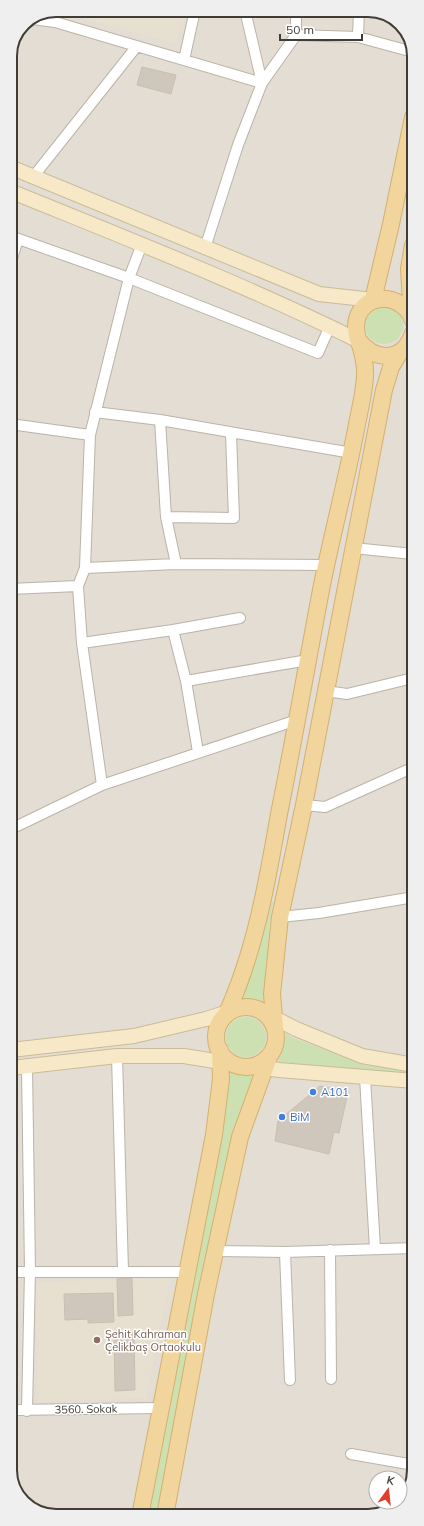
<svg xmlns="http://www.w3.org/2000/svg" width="424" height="1526" font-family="Mulish,sans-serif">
<rect width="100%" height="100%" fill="#f0ece5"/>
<path fill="#e3ddd3" d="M56,10H374L398,22L413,47L414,1470L404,1498L400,1501V1478H376V1502H398L377,1515L53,1516L26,1505L11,1479L10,56L24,23Z"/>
<path fill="#e7e0d0" d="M56,10H187L176,43L54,11Z
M171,1278L146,1398L38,1402L35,1282Z"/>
<path fill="#cde0b2" d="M365 325a19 19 0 1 1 38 0a19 19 0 1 1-38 0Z
M268,901L273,902L269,928L266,1005L254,1000H241Z
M226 1037a20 20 0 1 1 40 0a20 20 0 1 1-40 0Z
M286,1033L293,1038L366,1065L414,1072V1078L278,1063Z
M227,1070L240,1075L254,1076L200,1293L157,1516H147Z"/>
<path fill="#d0c7bc" stroke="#cabeb0" d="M142,67L176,75L171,94L137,85Z
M320,1086L348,1092L339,1133L334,1132L329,1154L275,1141L278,1121Z
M132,1278L133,1315L118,1316L117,1279Z
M113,1293L114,1322L88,1323V1319L65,1320L64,1294Z
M134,1333L135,1390L115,1391L114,1334Z"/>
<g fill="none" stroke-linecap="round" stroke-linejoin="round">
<defs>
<path id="street" d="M245,10L262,83
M33,19L55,22L262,83
M296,35L358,37L413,52
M358,37L359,10
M184,60L195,10
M33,177L137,46
M10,236L129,278L318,353L330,326
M205,248L238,145L262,83L296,35V10
M10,265L18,239
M95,412L160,420L352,453
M160,420L166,517L176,564
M10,424L90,435
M166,517L234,518L231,434
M353,548L413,554
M85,568L176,564L326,565
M10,589L78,586
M173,630L186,681L198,752
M82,643L173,630L240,618
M186,681L308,660
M326,691L347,694L413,678
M102,785L82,643L78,586L85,568L90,435L129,278L142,244
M304,805L325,807L414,767
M11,829L102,785L297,720
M280,917L319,913L414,897
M117,1056L123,1271
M27,1067L30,1271L27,1411
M365,1077L375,1249
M330,1250L331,1379
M215,1251L285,1252L414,1248
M285,1252L290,1380
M11,1272H187
M11,1410L160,1408
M351,1454L414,1465"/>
<path id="secondary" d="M10,167L319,294L373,300
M10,191C128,239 246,285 359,341
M263,1012L296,1029L362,1056L414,1065
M11,1050L134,1036L206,1019L234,1010
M251,1066L279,1070L414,1081
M11,1068L117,1056H184L233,1064"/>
<path id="primary" d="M373,300L391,224L413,117
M412,319L409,269L413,245
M359,341C377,363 404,361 413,333
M216 1037a30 30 0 1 1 60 0a30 30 0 1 1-60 0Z
M226,1015C255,952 267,883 279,814C294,739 307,664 321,590C332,534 347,479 357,424C360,409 364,393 365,377C366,366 362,349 358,339C346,302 390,283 411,315
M275,1028L272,994L280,917L304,805L384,390L391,367L400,352
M140,1516L214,1135L221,1079L220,1050
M165,1516L206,1294L240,1137L269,1057"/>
</defs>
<use href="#street" stroke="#bab3a9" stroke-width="12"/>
<use href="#secondary" stroke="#cabb99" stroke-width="16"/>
<use href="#primary" stroke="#d4b06f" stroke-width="18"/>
<use href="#street" stroke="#fff" stroke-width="10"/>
<use href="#secondary" stroke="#f7e9c7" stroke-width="14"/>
<use href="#primary" stroke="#f1d59c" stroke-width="16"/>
</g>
<g fill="#3f7fe0" stroke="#fff" stroke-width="1.5">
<circle cx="313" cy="1092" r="4"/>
<circle cx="282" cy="1117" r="4"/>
</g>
<circle fill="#8d6e63" stroke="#fff" stroke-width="1.5" cx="97" cy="1340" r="4"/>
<g text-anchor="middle" stroke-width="3" stroke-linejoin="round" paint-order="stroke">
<g font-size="11" fill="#366cbe" stroke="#fff" text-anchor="start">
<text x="321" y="1096">A101</text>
<text x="290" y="1121">BiM</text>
</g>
<g font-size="11" fill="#785e54" stroke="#fff" text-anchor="start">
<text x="105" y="1338">Şehit Kahraman<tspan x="105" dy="13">Çelikbaş Ortaokulu</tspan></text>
</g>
<g font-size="11" fill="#413c35" stroke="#fff">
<text transform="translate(86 1409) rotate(-1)" y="4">3560. Sokak</text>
</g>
</g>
<path d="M0 0H424V1526H0ZM56 17H368A39 39 0 0 1 407 56V1470A39 39 0 0 1 368 1509H56A39 39 0 0 1 17 1470V56A39 39 0 0 1 56 17Z" fill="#f0efef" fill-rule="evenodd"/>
<path fill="none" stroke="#413c35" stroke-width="2" d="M56 17H368A39 39 0 0 1 407 56V1470A39 39 0 0 1 368 1509H56A39 39 0 0 1 17 1470V56A39 39 0 0 1 56 17Z"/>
<g transform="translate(388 1490) rotate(15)"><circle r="19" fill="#ffffff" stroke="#b3b1ae"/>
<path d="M0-3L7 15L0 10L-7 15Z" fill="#df3f2d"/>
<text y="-6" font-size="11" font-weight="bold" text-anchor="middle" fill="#413c35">K</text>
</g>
<path d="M280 34v6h82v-6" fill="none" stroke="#413c35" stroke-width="2"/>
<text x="286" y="34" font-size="12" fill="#413c35" stroke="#ffffff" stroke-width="3" paint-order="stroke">50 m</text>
</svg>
